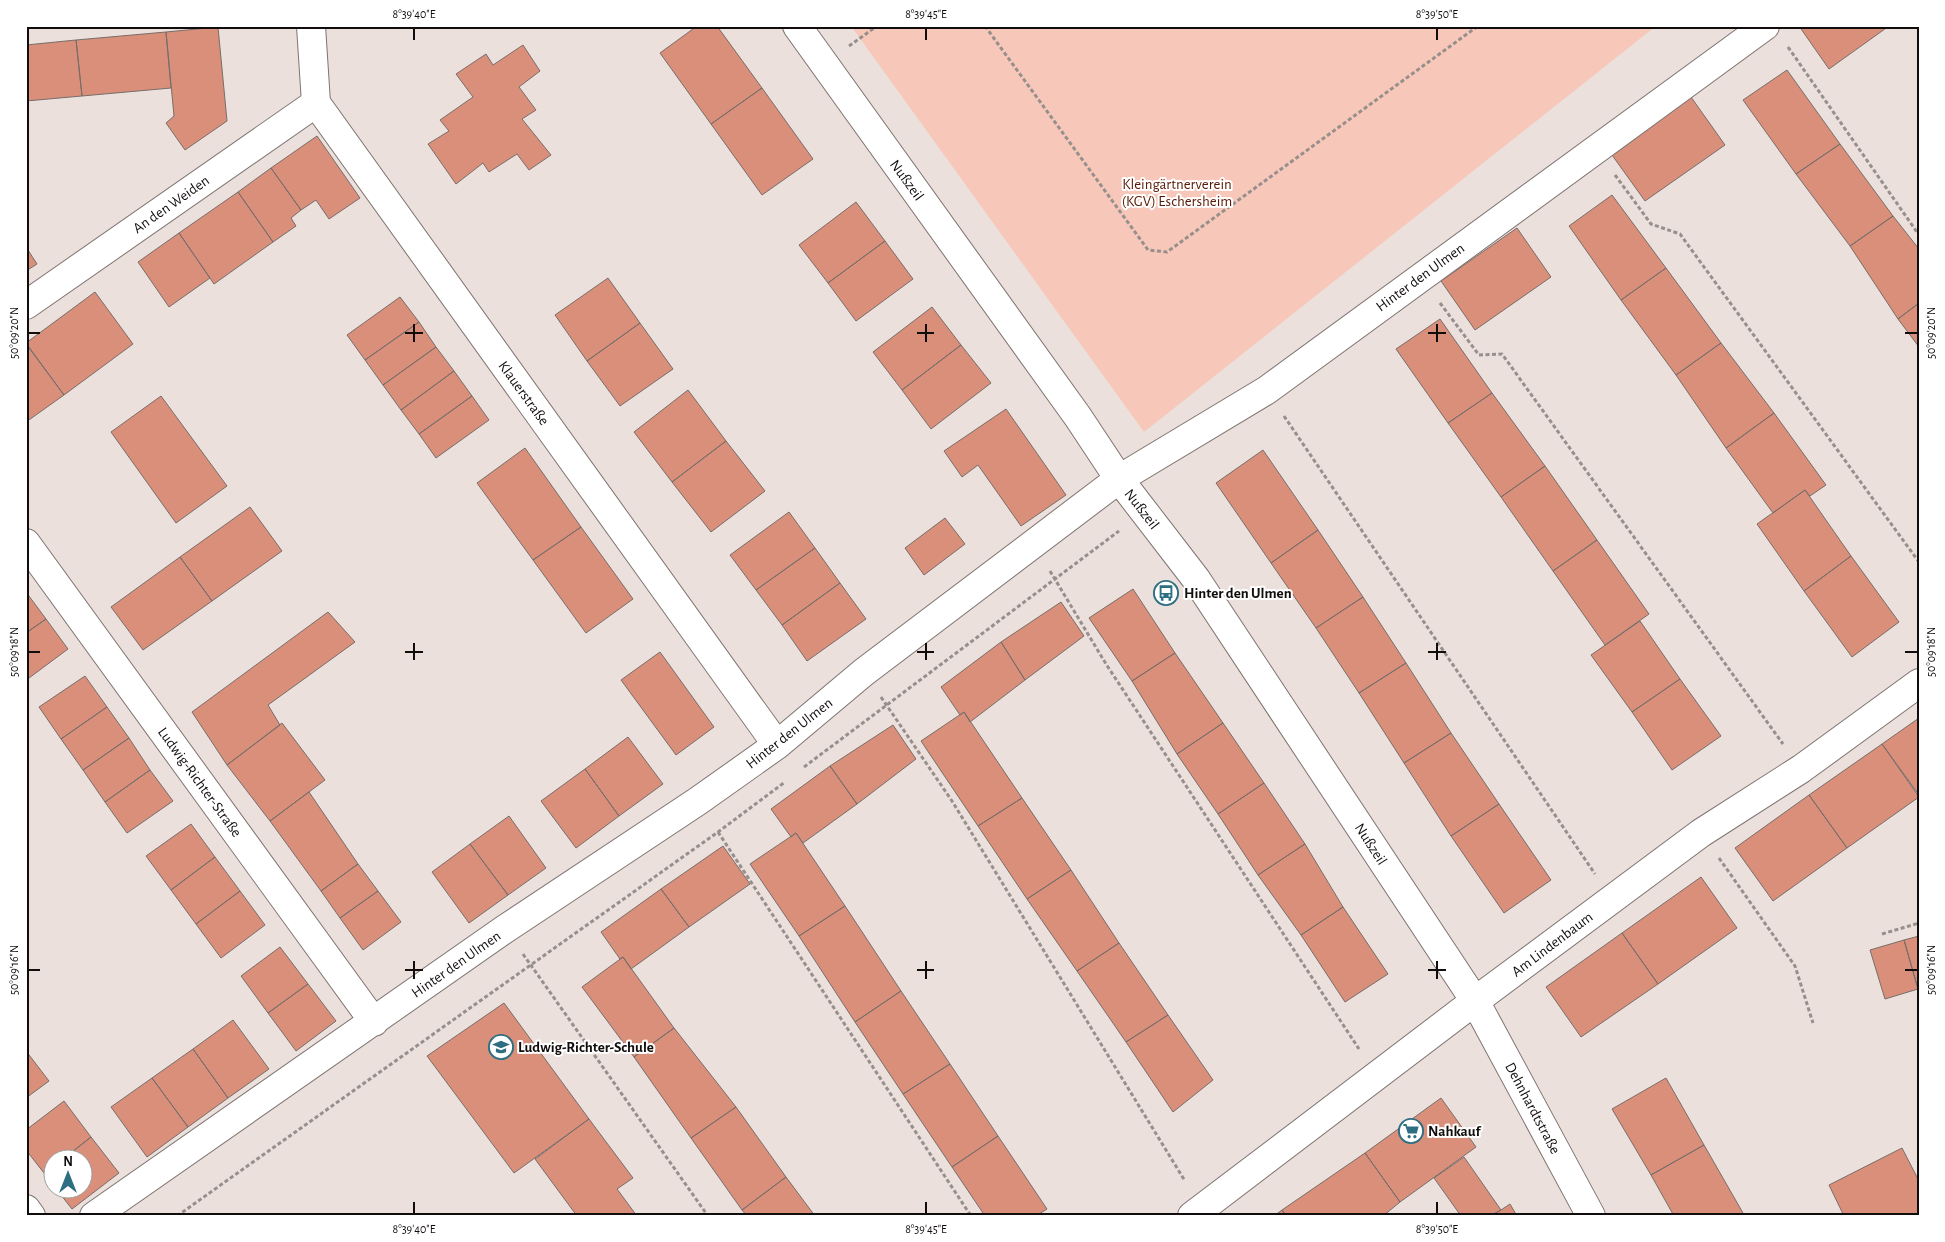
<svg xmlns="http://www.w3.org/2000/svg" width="1945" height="1242" font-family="'Alegreya Sans',sans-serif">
<rect width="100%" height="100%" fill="#ebe0dc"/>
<path fill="#f7c7b9" d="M851,26H1656L1144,432Z"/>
<path fill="#d98f7a" stroke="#786d6a" d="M697,26H717L762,88L711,124L660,53Z
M1799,26H1889L1829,69Z
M218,27L227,121L185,150L166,123L174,116L166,32Z
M166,32L171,88L82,96L76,40Z
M76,40L82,96L26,101V45Z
M523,45L540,71L519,87L536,110L522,119L551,155L529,170L517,154L489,172L483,163L456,184L428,144L449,131L440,120L473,97L456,74L486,54L493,65Z
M1787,70L1840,144L1796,174L1743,100Z
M762,88L813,159L762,195L711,124Z
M1691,97L1725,145L1645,201L1612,155Z
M317,136L360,198L329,219L316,200L301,210L271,168Z
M1840,144L1893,216L1850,246L1796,174Z
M271,168L301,210L291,218L296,226L273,242L238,192Z
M238,192L273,242L214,284L179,233Z
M1612,195L1666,268L1621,300L1569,226Z
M856,202L885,241L828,283L799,245Z
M1893,216L1919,249V303L1898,319L1850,246Z
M1517,228L1551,277L1475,330L1441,281Z
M179,233L210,278L169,307L138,262Z
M885,241L913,279L856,321L828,283Z
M26,247L37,264L26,271Z
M1666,268L1721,343L1676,375L1621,300Z
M608,278L640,323L587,361L555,315Z
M95,292L133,344L64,395L26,343Z
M400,297L419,322L365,360L347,335Z
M1919,303V347L1898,319Z
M932,307L961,345L902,390L873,352Z
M1440,319L1492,393L1448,423L1396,349Z
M419,322L436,347L383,385L365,360Z
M640,323L673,369L620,406L587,361Z
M1721,343L1774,413L1726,448L1676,375Z
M26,344L64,395L26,422Z
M961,345L991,383L931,429L902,390Z
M436,347L454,371L401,410L383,385Z
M454,371L472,396L419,434L401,410Z
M688,390L726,441L672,482L634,432Z
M1492,393L1545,466L1501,497L1448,423Z
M161,396L227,486L176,523L111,432Z
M472,396L489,420L436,458L419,434Z
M1006,409L1066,495L1021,526L978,465L962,477L944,451Z
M1774,413L1826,485L1810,496L1805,490L1773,513L1726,448Z
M726,441L765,491L711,532L672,482Z
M525,448L581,527L533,560L477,483Z
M1263,450L1318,530L1271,563L1216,483Z
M1545,466L1597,540L1553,571L1501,497Z
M1805,490L1851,556L1804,591L1757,524Z
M250,507L282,551L212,601L180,557Z
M789,512L815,548L756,590L730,555Z
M945,518L965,544L924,575L905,548Z
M581,527L633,599L586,633L533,560Z
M1318,530L1363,597L1316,628L1271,563Z
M1597,540L1649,614L1605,645L1553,571Z
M815,548L840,583L782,625L756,590Z
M1851,556L1899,622L1852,657L1804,591Z
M180,557L212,601L143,650L111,607Z
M840,583L866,619L807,661L782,625Z
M1133,589L1175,653L1132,681L1089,618Z
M26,592L46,619L26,633Z
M1363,597L1406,663L1359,693L1316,628Z
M1061,602L1084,636L1025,680L1001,642Z
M328,612L355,642L268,705L280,725L227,765L192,712Z
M46,619L68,649L29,678L26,674V633Z
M1640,621L1680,679L1632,712L1591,655Z
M1001,642L1025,680L970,722L964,712L960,715L941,687Z
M660,652L714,727L676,755L621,680Z
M1175,653L1223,723L1177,754L1132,681Z
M1406,663L1451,733L1404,763L1359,693Z
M85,676L107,707L61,739L39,707Z
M1680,679L1721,736L1672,770L1632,712Z
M107,707L129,738L83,770L61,739Z
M964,712L1022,798L978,826L921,741Z
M1919,718V795L1882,744Z
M282,723L325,780L270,821L227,765Z
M1223,723L1264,783L1218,814L1177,754Z
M893,725L916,759L857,804L830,766Z
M1451,733L1499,804L1451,836L1404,763Z
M628,737L663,784L619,816L585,769Z
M129,738L150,770L105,802L83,770Z
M1882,744L1919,797L1847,848L1809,795Z
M830,766L857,804L803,843L796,833L791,837L771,809Z
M585,769L619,816L576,848L541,801Z
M150,770L173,801L127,833L105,802Z
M1264,783L1305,844L1258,875L1218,814Z
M309,792L358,864L321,891L270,821Z
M1809,795L1847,848L1773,901L1735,848Z
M1022,798L1071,870L1027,899L978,826Z
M1499,804L1551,880L1504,913L1451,836Z
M509,816L546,868L508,895L470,844Z
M191,824L215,857L171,890L146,856Z
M796,833L845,906L799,936L750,864Z
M470,844L508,895L469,923L432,872Z
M1305,844L1343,907L1301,935L1258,875Z
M723,846L750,884L689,927L661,889Z
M215,857L240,891L196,924L171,890Z
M358,864L378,891L340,918L321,891Z
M1071,870L1119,943L1077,971L1027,899Z
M1701,877L1737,928L1658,984L1622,933Z
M661,889L689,927L631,969L623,957L620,959L601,932Z
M240,891L265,925L221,958L196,924Z
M378,891L401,922L363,950L340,918Z
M845,906L901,991L855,1022L799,936Z
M1343,907L1388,974L1345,1002L1301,935Z
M1622,933L1658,984L1581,1037L1546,987Z
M1919,936V989H1918L1904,940Z
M1904,940L1918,989L1885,999L1870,950Z
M1119,943L1168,1015L1126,1042L1077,971Z
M280,947L308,984L268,1013L241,976Z
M623,957L674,1028L634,1057L582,987Z
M308,984L336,1021L296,1051L268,1013Z
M901,991L950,1064L903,1094L855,1022Z
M504,1003L589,1119L514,1173L427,1056Z
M1168,1015L1213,1080L1173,1112L1126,1042Z
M233,1020L269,1069L228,1098L193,1049Z
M674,1028L736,1107L691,1138L634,1057Z
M193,1049L228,1098L188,1127L152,1078Z
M26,1051L49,1081L26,1098Z
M950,1064L998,1136L952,1167L903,1094Z
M152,1078L188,1127L147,1157L111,1107Z
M1666,1078L1704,1145L1651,1175L1612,1109Z
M1441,1098L1476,1147L1400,1202L1365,1153Z
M64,1101L91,1137L62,1160H52V1167L44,1173L26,1150V1130Z
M736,1107L786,1177L742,1210L691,1138Z
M589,1119L633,1178L617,1189L637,1216H577L535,1159Z
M998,1136L1047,1209L1036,1216H985L952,1167Z
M91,1137L119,1173L72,1209L57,1190H82V1160H62Z
M1704,1145L1743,1213L1738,1216H1674L1651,1175Z
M1902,1148L1919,1181V1216H1844L1829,1185Z
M1365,1153L1400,1202L1383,1216H1286L1282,1210Z
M1464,1157L1501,1210L1490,1216H1461L1434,1178Z
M52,1167V1184L44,1173Z
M786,1177L815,1216H747L742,1210Z
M1510,1204L1517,1216H1490L1501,1210Z
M1282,1210L1286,1216H1274Z"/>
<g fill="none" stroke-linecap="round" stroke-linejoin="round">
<defs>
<path id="street" d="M311,26L316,103L777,745
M797,26L1078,417L1119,479L1196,579L1475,1001L1591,1216
M26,305L316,103
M26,543L374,1022
M94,1216L505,929L698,801L777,745L864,672L1119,479L1267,390L1765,26
M1192,1216L1475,1001L1701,833L1801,769L1919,683"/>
<path id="primary" d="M26,1209L31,1216"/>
</defs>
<use href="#street" stroke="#7e7370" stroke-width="30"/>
<use href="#primary" stroke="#7e7370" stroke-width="30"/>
<path stroke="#978f8c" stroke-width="3" stroke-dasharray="4 2.5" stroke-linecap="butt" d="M985,26L1148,250L1167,252L1478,26
M849,46L877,26
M1788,47L1919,235
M1615,175L1651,224L1680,234L1919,562
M1440,303L1479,355L1502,354L1783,744
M1284,416L1595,874
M1050,571L1106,664L1359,1049
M881,697L952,801L1185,1181
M804,767L1119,531
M718,832L971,1216
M1719,858L1795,966L1813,1023
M1882,934L1919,923
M523,954L708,1216
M177,1216L718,832L785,782"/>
<use href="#street" stroke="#fff" stroke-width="28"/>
<use href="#primary" stroke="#fff" stroke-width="28"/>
</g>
<path fill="none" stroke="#110d0c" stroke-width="2" d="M414,28V40M926,28V40M1437,28V40M414,324V342M926,324V342M1437,324V342M28,333H40M405,333H423M917,333H934M1428,333H1446M1905,333H1918M414,643V660M926,643V660M1437,643V660M28,652H40M405,652H423M917,652H934M1428,652H1446M1905,652H1918M414,961V979M926,961V979M1437,961V979M28,970H40M405,970H423M917,970H934M1428,970H1446M1905,970H1918M414,1202V1214M926,1202V1214M1437,1202V1214"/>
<defs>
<symbol id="bus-ring" viewBox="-11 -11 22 22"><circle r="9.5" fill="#fff" stroke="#2d6e81" stroke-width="1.5"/><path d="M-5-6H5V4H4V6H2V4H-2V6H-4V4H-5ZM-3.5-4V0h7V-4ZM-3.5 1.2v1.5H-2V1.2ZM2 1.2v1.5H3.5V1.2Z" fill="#2d6e81"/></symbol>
<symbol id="school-ring" viewBox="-11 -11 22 22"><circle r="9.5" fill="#fff" stroke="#2d6e81" stroke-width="1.5"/><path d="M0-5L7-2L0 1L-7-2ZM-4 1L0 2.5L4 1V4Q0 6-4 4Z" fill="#2d6e81"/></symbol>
<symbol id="supermarket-ring" viewBox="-11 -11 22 22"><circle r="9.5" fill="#fff" stroke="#2d6e81" stroke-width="1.5"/><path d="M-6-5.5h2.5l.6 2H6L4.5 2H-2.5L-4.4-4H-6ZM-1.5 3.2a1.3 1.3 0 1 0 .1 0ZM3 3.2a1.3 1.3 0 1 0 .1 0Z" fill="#2d6e81"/></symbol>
</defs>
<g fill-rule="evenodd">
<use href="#bus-ring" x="1152" y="579" width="28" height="28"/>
<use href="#school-ring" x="487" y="1033" width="28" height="28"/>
<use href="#supermarket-ring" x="1397" y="1117" width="28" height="28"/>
</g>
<g text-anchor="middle" stroke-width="4" stroke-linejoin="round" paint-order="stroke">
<g font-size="15" fill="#110d0c" stroke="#fff">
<text transform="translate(907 180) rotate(54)" y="5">Nußzeil</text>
<text transform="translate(171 204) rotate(-35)" y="5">An den Weiden</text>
<text transform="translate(1420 277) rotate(-36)" y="5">Hinter den Ulmen</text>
<text transform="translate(524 393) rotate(54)" y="5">Klauerstraße</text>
<text transform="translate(1142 509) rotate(52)" y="5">Nußzeil</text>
<text transform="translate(789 733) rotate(-38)" y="5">Hinter den Ulmen</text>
<text transform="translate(200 782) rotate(54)" y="5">Ludwig-Richter-Straße</text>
<text transform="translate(1371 844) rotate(57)" y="5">Nußzeil</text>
<text transform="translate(1552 944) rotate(-37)" y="5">Am Lindenbaum</text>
<text transform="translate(456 964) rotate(-35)" y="5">Hinter den Ulmen</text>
<text transform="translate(1533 1108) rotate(62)" y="5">Dehnhardtstraße</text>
</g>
<g font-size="15" fill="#591803" stroke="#fff">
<text x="1177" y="189">Kleingärtnerverein<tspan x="1177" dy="17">(KGV) Eschersheim</tspan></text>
</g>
<g font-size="15" font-weight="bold" fill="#110d0c" stroke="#fff" text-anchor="start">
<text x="1184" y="598">Hinter den Ulmen</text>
<text x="518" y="1052">Ludwig-Richter-Schule</text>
<text x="1428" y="1136">Nahkauf</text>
</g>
</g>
<rect width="1945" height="1242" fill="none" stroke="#ffffff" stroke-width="55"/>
<g transform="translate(68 1174)"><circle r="24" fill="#ffffff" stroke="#a09e9e"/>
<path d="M0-4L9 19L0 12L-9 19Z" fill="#2d6e81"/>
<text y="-8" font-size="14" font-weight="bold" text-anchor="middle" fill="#110d0c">N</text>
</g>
<rect x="28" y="28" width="1890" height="1186" fill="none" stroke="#110d0c" stroke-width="2"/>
<g font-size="12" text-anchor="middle" fill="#110d0c">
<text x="414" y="18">8°39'40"E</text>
<text x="926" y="18">8°39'45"E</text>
<text x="1437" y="18">8°39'50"E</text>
<text transform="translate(14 333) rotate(-90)" y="4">50°09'20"N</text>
<text transform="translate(1931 333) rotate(-90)" y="4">50°09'20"N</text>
<text transform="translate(14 652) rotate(-90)" y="4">50°09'18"N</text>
<text transform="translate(1931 652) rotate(-90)" y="4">50°09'18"N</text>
<text transform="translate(14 970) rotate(-90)" y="4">50°09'16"N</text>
<text transform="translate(1931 970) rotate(-90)" y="4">50°09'16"N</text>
<text x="414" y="1233">8°39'40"E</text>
<text x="926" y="1233">8°39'45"E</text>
<text x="1437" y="1233">8°39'50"E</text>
</g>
</svg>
